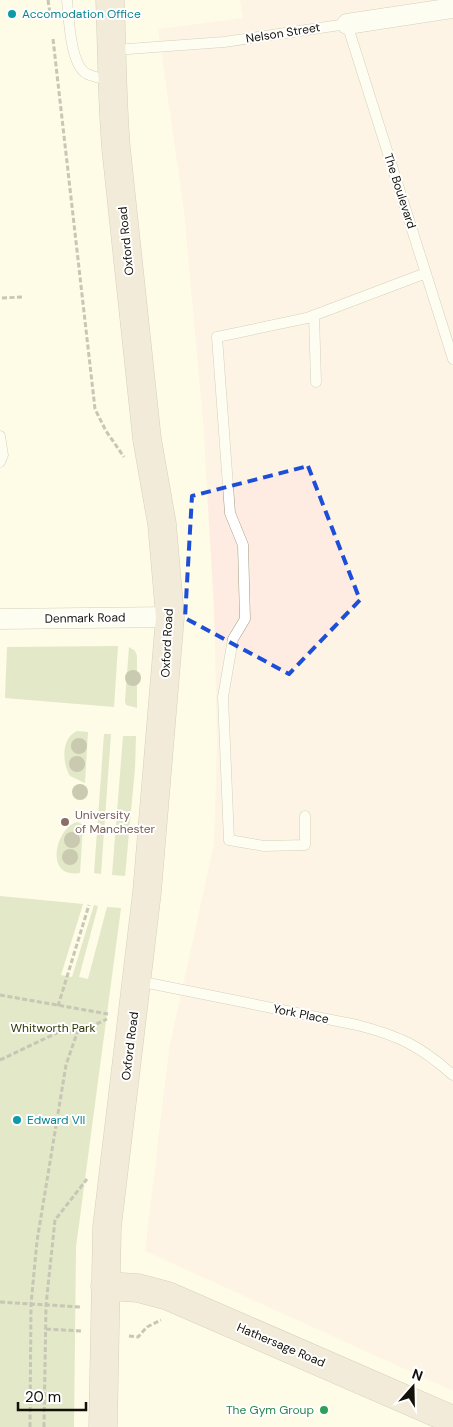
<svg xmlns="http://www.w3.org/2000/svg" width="453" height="1427" font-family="'DM Sans',sans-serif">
<rect width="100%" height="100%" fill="#fefbe7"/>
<path fill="#feece2" d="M240,0H453V1391L145,1251L169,1049L214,843L217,743L214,608L203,422L184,212L158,29L243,18Z"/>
<path fill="#c2d0a2" d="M118,646L114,707L5,698L7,647Z
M129,647L135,651L137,656V708L126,705L125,701Z
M77,731L88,732L85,783L70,776C62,763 61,738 77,731Z
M104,734H111L101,874L94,873Z
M123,736H136L135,768L125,876L112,875Z
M78,822L83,825L80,873C42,879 57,825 78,822Z
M0,896L83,904L61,975L72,977L94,905L98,906L79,977L88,979L107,907L121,908L76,1247L74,1427H0Z"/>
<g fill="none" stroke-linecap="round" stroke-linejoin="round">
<defs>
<path id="lane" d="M67,0C69,18 70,65 87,74C94,77 103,79 110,81
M114,50L224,42L347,24L453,359
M314,315L316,382
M0,436L3,455L0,462
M305,816V845L264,846L229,840L223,697L233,639L245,619L243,545L230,513L217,337L307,318L426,273
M138,981L357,1025C400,1036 420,1046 453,1075"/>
<path id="street" d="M347,24L453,8
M0,619L170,617"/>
<path id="secondary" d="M105,1286L138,1288L168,1296L453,1420
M103,1427L107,1227L147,892L170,617L162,524L147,439L116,148C112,99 112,49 110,0"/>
</defs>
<use href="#lane" stroke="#a19d86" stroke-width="11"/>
<use href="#street" stroke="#a19d86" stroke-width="21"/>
<use href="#secondary" stroke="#a19d86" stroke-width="29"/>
<path stroke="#878577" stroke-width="3" stroke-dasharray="5 2.5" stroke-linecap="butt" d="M48,0L50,13
M53,39L95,409L106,431L124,457
M2,298L22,297
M0,995L108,1014
M58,1006L89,905
M0,1060L63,1030L77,1033
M0,1302L80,1307
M46,1329L81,1331
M129,1336L138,1337L147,1327L161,1320
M30,1427L31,1304L37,1241L66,1065L77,1033L107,1019
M44,1427L46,1305L55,1220L87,1179"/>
<use href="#lane" stroke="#fff" stroke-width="10"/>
<use href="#street" stroke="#fff" stroke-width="20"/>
<use href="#secondary" stroke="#e6d8c8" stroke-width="28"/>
</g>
<g fill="#8a8f6b">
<circle cx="133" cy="678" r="8"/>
<circle cx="79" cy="746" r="8"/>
<circle cx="77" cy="764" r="8"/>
<circle cx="80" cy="792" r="8"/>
<circle cx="72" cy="840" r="8"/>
<circle cx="70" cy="857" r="8"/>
</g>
<path d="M0 0H453V1427H0ZM308,466L360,600L289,674L185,618L192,496Z" fill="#fefbe7" fill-opacity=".55" fill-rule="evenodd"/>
<path fill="none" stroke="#1d4ed8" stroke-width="4" stroke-dasharray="10 6" stroke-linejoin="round" d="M308,466L360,600L289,674L185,618L192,496Z"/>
<g fill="#0f9aa8" stroke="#fff" stroke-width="2">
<circle cx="12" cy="14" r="5"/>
<circle cx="17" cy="1120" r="5"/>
</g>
<circle fill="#8d6e63" stroke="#fff" stroke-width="2" cx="65" cy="822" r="5"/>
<circle fill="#2e9e5b" stroke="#fff" stroke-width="2" cx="324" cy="1410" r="5"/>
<g text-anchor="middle" stroke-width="4" stroke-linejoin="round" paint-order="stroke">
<g font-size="12" fill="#0d838f" stroke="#fff" text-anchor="start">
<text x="22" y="18">Accomodation Office</text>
<text x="27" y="1124">Edward VII</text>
</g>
<g font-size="12" fill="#131109" stroke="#fff">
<text transform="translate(283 33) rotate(-9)" y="4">Nelson Street</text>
<text transform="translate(400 191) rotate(72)" y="4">The Boulevard</text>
<text transform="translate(126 241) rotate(-96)" y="4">Oxford Road</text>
<text transform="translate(85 618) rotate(-1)" y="4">Denmark Road</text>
<text transform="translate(167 643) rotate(-87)" y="4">Oxford Road</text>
<text transform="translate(301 1014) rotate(11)" y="4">York Place</text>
<text transform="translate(130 1046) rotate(-83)" y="4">Oxford Road</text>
<text transform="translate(281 1345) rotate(23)" y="4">Hathersage Road</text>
</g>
<g font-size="12" fill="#785e54" stroke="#fff" text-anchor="start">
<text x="75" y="819">University<tspan x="75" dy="14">of Manchester</tspan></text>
</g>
<g font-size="12" fill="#2c3706" stroke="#fff">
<text x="53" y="1032">Whitworth Park</text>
</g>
<g font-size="12" fill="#27864d" stroke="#fff" text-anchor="end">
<text x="314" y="1414">The Gym Group</text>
</g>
</g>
<g transform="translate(413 1387) rotate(20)" stroke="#ffffff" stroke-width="4" paint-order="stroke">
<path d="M0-4L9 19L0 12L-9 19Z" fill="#131109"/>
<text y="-8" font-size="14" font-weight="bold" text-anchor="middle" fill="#131109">N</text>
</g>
<path d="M18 1402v8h68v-8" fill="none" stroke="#131109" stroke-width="2.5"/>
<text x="25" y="1402" font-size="15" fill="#131109" stroke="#ffffff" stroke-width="4" paint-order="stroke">20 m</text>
</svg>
